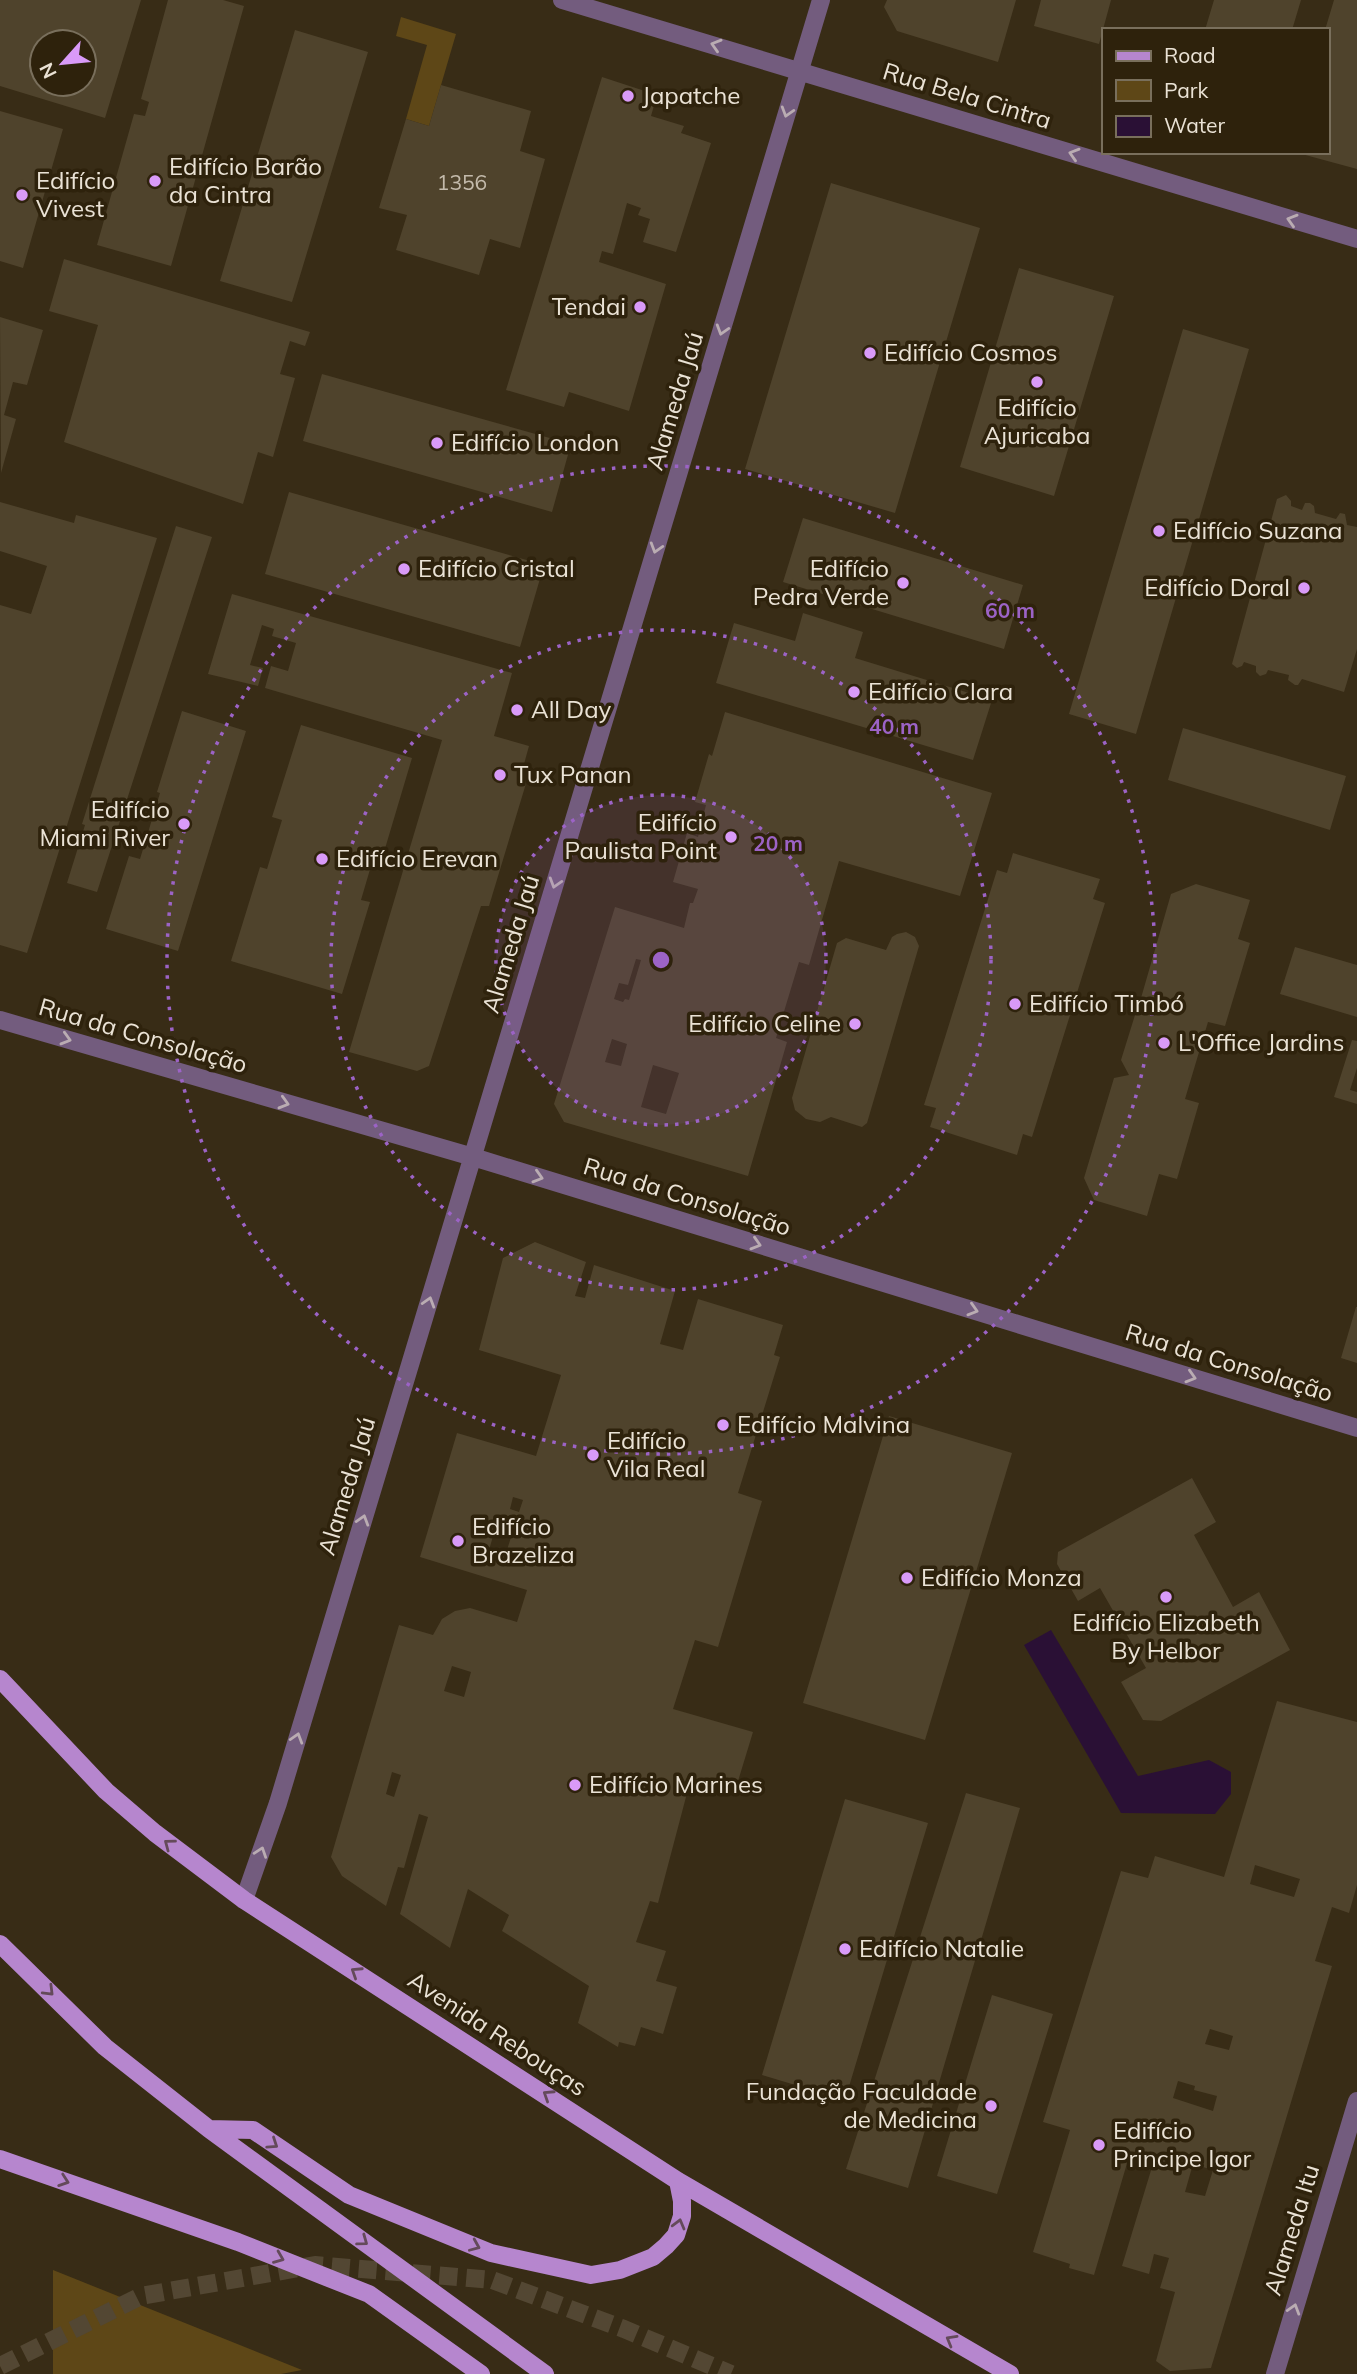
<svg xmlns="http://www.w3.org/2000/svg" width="1357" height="2374" font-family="Mulish,sans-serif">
<rect width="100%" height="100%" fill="#382c16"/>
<path fill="#5e4717" d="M401,17L456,34L429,126L406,119L427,45L396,36Z
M53,2270L302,2370L281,2374H53Z"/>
<path fill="#2a1035" d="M1051,1630L1138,1776L1209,1760L1231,1772V1794L1215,1814L1121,1813L1024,1645Z"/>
<path fill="#4f432c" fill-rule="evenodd" d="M0,0H141L105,118L0,86ZM42,42H84V84H42Z
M168,0H223L244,6L171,266L97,245L134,114L145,116L149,102L141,99Z
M887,0H1016L998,62L897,31L884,7Z
M1041,0H1111L1099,44L1034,26Z
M1214,0H1301L1292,30H1205Z
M1334,0H1357V169L1298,153L1327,152V30H1325Z
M295,30L368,52L292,302L220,281Z
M602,77L657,95L651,116L684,126L681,133L711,143L676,252L643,242L650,219L638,215L641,208L627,203L613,254L602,251L599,262L666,284L629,411L569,392L564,407L506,390Z
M441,85L531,111L520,151L545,159L520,248L490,239L479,275L396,250L407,215L379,208L406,119L429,126Z
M0,111L63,129L23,268L0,261Z
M831,183L980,228L895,513L745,469Z
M64,259L310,332L305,346L290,341L280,374L295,378L273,457L258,452L243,504L64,442L98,325L49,311Z
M1019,268L1114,296L1054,496L960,467Z
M0,317L43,330L27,385L13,382L4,415L16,419L1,473Z
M1183,329L1249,349L1136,734L1069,714Z
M322,374L571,444L552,512L303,441Z
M289,492L544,565L520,647L265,574Z
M1286,495L1291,501V506L1302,510L1305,503H1310L1314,506L1315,513L1336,519L1340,513L1345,514L1347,525L1357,527V649L1344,692L1302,679L1298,685H1295L1288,680L1289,675L1268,670L1266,674L1260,676L1256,672V666L1244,662L1242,666L1237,668L1232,664L1277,499Z
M0,502L74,523L76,515L157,538L27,953L0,945V605L31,614L47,566L0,551Z
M803,518L1023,585L1004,649L783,582Z
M176,526L212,537L97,892L67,883L85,825L82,824Z
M232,594L512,673L494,736L529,746L524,764L531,767L489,906H481L429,1066L417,1071L349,1052L442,740L265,688L271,666L288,671L296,643L272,636L274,629L262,625L250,665L263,668L258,686L208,674Z
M803,613L863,632L855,658L992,700L973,760L716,683L734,623L795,641Z
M182,711L246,731L178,951L106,929L129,856L140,859L160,793L157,792Z
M725,712L992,793L960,896L839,861L809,965L799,962L776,1038L787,1042L748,1176L564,1122L554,1104L615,907L684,928L690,903H693L698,889L673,882L687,833L698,837L706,805L695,802L709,754L712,756ZM636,959L641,960L629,1000L625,999L623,1002L614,999L619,983L628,985ZM612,1039L627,1044L621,1066L605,1062ZM653,1065L679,1073L666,1114L641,1107Z
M301,725L412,758L384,852L376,849L361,900L370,902L342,994L231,961L260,867L267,869L282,820L272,817Z
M1183,728L1346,776L1330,830L1168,780Z
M1013,853L1100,879L1093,899L1105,903L1032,1137L1023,1134L1017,1155L930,1127L936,1108L924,1105L997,870L1007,873Z
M1196,884L1250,900L1238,939L1250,943L1225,1026L1208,1022L1185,1099L1199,1103L1177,1179L1159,1174L1147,1216L1094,1200L1084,1178L1114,1078L1129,1075L1121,1060L1135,1015L1151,1007L1141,998L1171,894Z
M906,932L915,937L919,946L867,1123L862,1127L831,1117L820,1122L806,1119L795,1110L792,1098L837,943L846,938L886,950L892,937L897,934Z
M1295,947L1357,965V1017L1280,994Z
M1352,1040L1357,1041V1068L1350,1090L1357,1092V1104L1334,1097Z
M535,1242L586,1262L575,1296L585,1298L594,1265L675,1291L660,1344L683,1350L698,1299L783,1325L774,1355L780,1357L738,1493L762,1501L718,1647L695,1640L673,1709L753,1732L735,1791L691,1778L658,1903L650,1901L636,1942L666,1951L656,1981L677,1987L663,2034L641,2027L635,2046L619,2042L618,2047L578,2023L589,1986L502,1931L509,1915L468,1889L450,1948L400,1914L428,1817L419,1814L404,1868L398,1867L386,1906L342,1876L331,1857L399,1625L433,1635L442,1619L455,1611L470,1608L517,1622L527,1590L420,1557L457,1433L536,1456L561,1375L479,1350L503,1258ZM513,1497L523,1500L519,1512L510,1509ZM496,1526L513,1531L505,1556L489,1550ZM452,1666L471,1672L464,1697L444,1691ZM392,1772L401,1775L394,1797L386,1794Z
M1356,1307H1357V1363L1341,1358Z
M889,1416L1012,1453L925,1740L803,1703Z
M1192,1478L1216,1522L1194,1535L1233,1607L1259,1592L1290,1650L1161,1721L1143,1720L1121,1682L1146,1668L1100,1588L1078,1601L1057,1564L1058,1552Z
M1277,1701L1357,1722V1885L1349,1913L1332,1907L1315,1961L1332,1966L1211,2368L1170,2371L1156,2361L1175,2292L1160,2288L1169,2258L1154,2254L1149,2274L1122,2266L1152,2167L1128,2160L1094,2275L1069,2268L1070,2264L1033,2252L1070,2130L1043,2122L1121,1871L1148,1878L1155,1856L1224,1877ZM1255,1865L1300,1879L1294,1897L1250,1884ZM1210,2029L1233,2036L1229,2050L1205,2044ZM1178,2081L1195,2086L1194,2090L1217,2096L1213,2111L1173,2098ZM1193,2164L1213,2170L1205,2196L1185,2192Z
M966,1793L1020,1808L908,2188L846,2169Z
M845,1799L928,1823L845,2100L762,2075Z
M992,1995L1053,2014L997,2194L937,2176Z"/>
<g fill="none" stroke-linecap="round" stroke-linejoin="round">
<path stroke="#534733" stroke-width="18" stroke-dasharray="18 9" stroke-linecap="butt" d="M0,2366L141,2296L315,2265L492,2280L624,2329L731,2374"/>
<path stroke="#735c7e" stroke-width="18" d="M562,0L1357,239
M0,1020L473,1157L1357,1428
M244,1900L278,1803L821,0
M1275,2374L1357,2101"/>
<path stroke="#b686ce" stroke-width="18" d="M0,1679L106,1791L155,1833L244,1900L678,2181L1010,2374
M0,1944L105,2047L209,2129L545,2374
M209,2129L253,2130L349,2195L491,2253L591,2275L620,2270L653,2257L666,2246L676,2235L682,2216V2201L678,2181
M0,2159L238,2242L369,2294L481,2374"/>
</g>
<defs><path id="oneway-chevron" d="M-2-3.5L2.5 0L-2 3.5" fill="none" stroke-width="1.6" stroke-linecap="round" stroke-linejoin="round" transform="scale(1.75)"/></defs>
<g stroke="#baacb2">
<use href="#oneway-chevron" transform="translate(716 45) rotate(-163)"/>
<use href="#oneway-chevron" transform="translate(787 112) rotate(107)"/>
<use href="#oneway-chevron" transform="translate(1074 154) rotate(-163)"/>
<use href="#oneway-chevron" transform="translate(1292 220) rotate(-163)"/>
<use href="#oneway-chevron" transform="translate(722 330) rotate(107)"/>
<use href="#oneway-chevron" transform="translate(656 548) rotate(107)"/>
<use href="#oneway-chevron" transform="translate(555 883) rotate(107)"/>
<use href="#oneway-chevron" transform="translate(66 1039) rotate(16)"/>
<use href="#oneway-chevron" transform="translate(284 1103) rotate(16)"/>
<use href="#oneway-chevron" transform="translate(538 1177) rotate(17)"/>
<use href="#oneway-chevron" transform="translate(756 1244) rotate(17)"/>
<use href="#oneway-chevron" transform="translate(429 1302) rotate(-73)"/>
<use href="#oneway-chevron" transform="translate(973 1310) rotate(17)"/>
<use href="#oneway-chevron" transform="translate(1191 1377) rotate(17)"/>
<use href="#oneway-chevron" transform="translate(363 1520) rotate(-73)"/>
<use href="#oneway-chevron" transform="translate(297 1738) rotate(-73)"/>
<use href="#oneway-chevron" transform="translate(261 1852) rotate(-71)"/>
<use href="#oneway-chevron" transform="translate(1294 2309) rotate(-73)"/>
</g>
<g stroke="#644a5a">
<use href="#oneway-chevron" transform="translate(169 1844) rotate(-143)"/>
<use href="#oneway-chevron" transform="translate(356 1972) rotate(-147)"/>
<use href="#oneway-chevron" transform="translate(49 1991) rotate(45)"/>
<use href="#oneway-chevron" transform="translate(548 2095) rotate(-147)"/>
<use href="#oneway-chevron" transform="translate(273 2144) rotate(34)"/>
<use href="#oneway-chevron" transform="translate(64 2181) rotate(19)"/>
<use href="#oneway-chevron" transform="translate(679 2224) rotate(-75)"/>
<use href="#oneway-chevron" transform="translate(363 2241) rotate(36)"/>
<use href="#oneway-chevron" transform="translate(475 2246) rotate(23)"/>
<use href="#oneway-chevron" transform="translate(279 2258) rotate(22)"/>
<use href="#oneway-chevron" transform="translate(951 2340) rotate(-150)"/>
</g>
<circle cx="661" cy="960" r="165" fill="#9c63c6" fill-opacity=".12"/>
<g fill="none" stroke="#9c63c6" stroke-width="3.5" stroke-dasharray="3.5 7">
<circle cx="661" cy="960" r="165"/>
<circle cx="661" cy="960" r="330"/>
<circle cx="661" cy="960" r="494"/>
</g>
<g fill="#d99af8" stroke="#2e220c" stroke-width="2.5">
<circle cx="628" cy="96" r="7"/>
<circle cx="155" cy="181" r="7"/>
<circle cx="22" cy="195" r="7"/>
<circle cx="640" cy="307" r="7"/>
<circle cx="870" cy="353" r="7"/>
<circle cx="1037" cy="382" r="7"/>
<circle cx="437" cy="443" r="7"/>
<circle cx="1159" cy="531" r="7"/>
<circle cx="404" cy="569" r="7"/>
<circle cx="903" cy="583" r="7"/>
<circle cx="1304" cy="588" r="7"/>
<circle cx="854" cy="692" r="7"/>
<circle cx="517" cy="710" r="7"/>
<circle cx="500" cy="775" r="7"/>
<circle cx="184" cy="824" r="7"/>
<circle cx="731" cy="837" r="7"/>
<circle cx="322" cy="859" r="7"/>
<circle cx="1015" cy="1004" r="7"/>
<circle cx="855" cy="1024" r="7"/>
<circle cx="1164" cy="1043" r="7"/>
<circle cx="723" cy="1425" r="7"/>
<circle cx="593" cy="1455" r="7"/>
<circle cx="458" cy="1541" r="7"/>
<circle cx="907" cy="1578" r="7"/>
<circle cx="1166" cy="1597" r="7"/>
<circle cx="575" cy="1785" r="7"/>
<circle cx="845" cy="1949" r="7"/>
<circle cx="991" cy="2106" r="7"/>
<circle cx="1099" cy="2145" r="7"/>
</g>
<g text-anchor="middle" stroke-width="7" stroke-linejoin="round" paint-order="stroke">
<g font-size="21" fill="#c3baab">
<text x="462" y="190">1356</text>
</g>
<g font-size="24" fill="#eae2d5" stroke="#2e220c" text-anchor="start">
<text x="642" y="104">Japatche</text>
<text x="169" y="175">Edifício Barão<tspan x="169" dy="28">da Cintra</tspan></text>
<text x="36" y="189">Edifício<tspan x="36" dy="28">Vivest</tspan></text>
<text x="626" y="315" text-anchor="end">Tendai</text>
<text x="884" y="361">Edifício Cosmos</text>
<text x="1037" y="416" text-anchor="middle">Edifício<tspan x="1037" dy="28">Ajuricaba</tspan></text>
<text x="451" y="451">Edifício London</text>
<text x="1173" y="539">Edifício Suzana</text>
<text x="418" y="577">Edifício Cristal</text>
<text x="889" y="577" text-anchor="end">Edifício<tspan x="889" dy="28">Pedra Verde</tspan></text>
<text x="1290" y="596" text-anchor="end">Edifício Doral</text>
<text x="868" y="700">Edifício Clara</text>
<text x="531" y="718">All Day</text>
<text x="514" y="783">Tux Panan</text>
<text x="170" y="818" text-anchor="end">Edifício<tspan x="170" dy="28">Miami River</tspan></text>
<text x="717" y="831" text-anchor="end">Edifício<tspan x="717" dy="28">Paulista Point</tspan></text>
<text x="336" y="867">Edifício Erevan</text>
<text x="1029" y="1012">Edifício Timbó</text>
<text x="841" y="1032" text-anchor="end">Edifício Celine</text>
<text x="1178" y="1051">L'Office Jardins</text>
<text x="737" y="1433">Edifício Malvina</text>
<text x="607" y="1449">Edifício<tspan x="607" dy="28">Vila Real</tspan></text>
<text x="472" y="1535">Edifício<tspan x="472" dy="28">Brazeliza</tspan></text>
<text x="921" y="1586">Edifício Monza</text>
<text x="1166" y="1631" text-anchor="middle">Edifício Elizabeth<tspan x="1166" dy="28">By Helbor</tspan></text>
<text x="589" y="1793">Edifício Marines</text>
<text x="859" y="1957">Edifício Natalie</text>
<text x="977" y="2100" text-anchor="end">Fundação Faculdade<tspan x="977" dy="28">de Medicina</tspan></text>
<text x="1113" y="2139">Edifício<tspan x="1113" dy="28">Principe Igor</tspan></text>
</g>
<g font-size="24" fill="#eae2d5" stroke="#2e220c">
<text transform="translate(967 96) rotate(17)" y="8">Rua Bela Cintra</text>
<text transform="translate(675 401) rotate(-73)" y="8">Alameda Jaú</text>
<text transform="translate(511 944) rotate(-73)" y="8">Alameda Jaú</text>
<text transform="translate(143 1036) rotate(16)" y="8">Rua da Consolação</text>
<text transform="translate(687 1197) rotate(17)" y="8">Rua da Consolação</text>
<text transform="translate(1229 1363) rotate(17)" y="8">Rua da Consolação</text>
<text transform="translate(347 1486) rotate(-73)" y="8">Alameda Jaú</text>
<text transform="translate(497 2034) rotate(33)" y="8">Avenida Rebouças</text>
<text transform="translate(1292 2230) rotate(-73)" y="8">Alameda Itu</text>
</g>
</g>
<circle cx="661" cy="960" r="10" fill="#9c63c6" stroke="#2e220c" stroke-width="3.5"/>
<g font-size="21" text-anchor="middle" font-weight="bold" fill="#9c63c6" stroke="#2e220c" stroke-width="7" stroke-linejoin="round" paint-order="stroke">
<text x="1010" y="618">60 m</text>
<text x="894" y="734">40 m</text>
<text x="778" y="851">20 m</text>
</g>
<rect x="1102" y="28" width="228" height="126" fill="#2e220c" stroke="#796f5c" stroke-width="2"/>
<rect x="1116" y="51" width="35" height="10" fill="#b686ce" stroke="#796f5c" stroke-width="2"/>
<text x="1164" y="63" font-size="21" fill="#eae2d5">Road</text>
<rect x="1116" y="80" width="35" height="21" fill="#5e4717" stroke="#796f5c" stroke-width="2"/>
<text x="1164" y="98" font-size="21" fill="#eae2d5">Park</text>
<rect x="1116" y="116" width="35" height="21" fill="#2a1035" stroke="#796f5c" stroke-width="2"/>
<text x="1164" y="133" font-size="21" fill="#eae2d5">Water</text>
<g transform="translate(63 63) rotate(243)"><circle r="33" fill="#2e220c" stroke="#796f5c" stroke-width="2"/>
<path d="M0-5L12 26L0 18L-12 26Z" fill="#d99af8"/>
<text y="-10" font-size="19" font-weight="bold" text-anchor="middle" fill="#eae2d5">N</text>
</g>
</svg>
